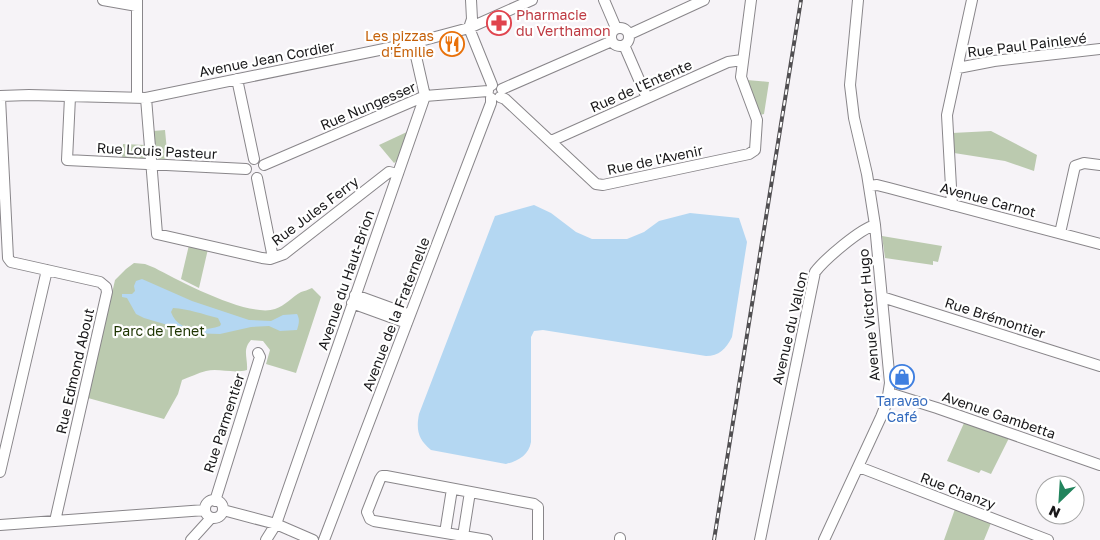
<svg xmlns="http://www.w3.org/2000/svg" width="1100" height="540" font-family="'Golos Text',sans-serif">
<rect width="100%" height="100%" fill="#f6f3f7"/>
<path fill="#bbcaaf" d="M747,80L769,82L764,114L760,115Z
M165,130L168,162L161,161L155,155L153,131Z
M409,131L400,158L394,163L379,145Z
M991,131L1037,155L1034,171L1005,161L954,153L952,133Z
M123,144L146,145L147,156L143,160L122,159Z
M882,236L942,246L938,262L933,261V265L885,258Z
M189,245L208,249L199,288L181,279Z
M134,263L145,264L155,268C179,281 249,318 275,309C285,306 292,297 301,292C304,291 308,290 312,288L321,297L296,373L266,364L270,350L263,341L251,340C242,350 248,358 247,370C233,374 219,368 206,371C198,373 190,377 182,380L178,394L164,419L88,398L115,280L126,269Z
M964,423L1009,438L991,474L981,470L979,473L947,461Z
M955,509L991,523L984,540H944Z"/>
<path fill="#b4d7f2" fill-rule="evenodd" d="M534,205L551,213L576,232L592,239H627L644,232L659,221L690,213L739,218L747,242L732,337C726,349 719,356 706,356L543,330L534,331L531,337V442C529,455 518,461 506,464L431,450C418,439 416,430 419,414L495,216Z
M142,279L192,301L249,320L271,321L283,315L297,314C300,319 299,324 297,330L280,331L269,326L251,327L220,334L187,333L171,326L144,318L136,314L127,298L122,297V294H132L135,291L134,286L136,281ZM173,308C189,309 202,314 218,318L221,324L220,326C202,332 178,332 171,312Z"/>
<g fill="none" stroke-linecap="round" stroke-linejoin="round">
<defs>
<path id="minor" d="M103,0L137,6
M137,0V98
M471,0L472,19L469,28L492,85
M604,0L616,28
M611 37a9 9 0 1 1 18 0a9 9 0 1 1-18 0Z
M630,34L704,0
M624,45L647,98
M958,68L994,61L1100,49
M237,79L254,159
M502,89L612,41
M0,96L29,95L146,98L413,43L469,28L532,0
M70,97L67,160L246,169
M500,97L505,99L596,184L603,185L749,154L755,150L757,120L741,77L751,0
M0,98L8,258L11,262L100,282L106,287L107,292L55,521
M146,98L157,234L262,258L270,259L284,254L389,172L398,174
M551,141L728,62L742,60
M264,165L425,96L488,91
M257,178L273,258
M869,186L877,185L889,188L1100,244
M952,205L947,115L972,0
M1060,233L1075,166L1084,163L1100,165
M355,295L410,315
M882,297L1100,366
M352,303L407,323
M889,393L937,408L1100,465
M859,467L1048,540
M0,472L47,270
M205 509a9 9 0 1 1 18 0a9 9 0 1 1-18 0Z
M215,501L260,357L258,353
M223,510L276,524L313,540
M0,525L205,510
M445,533L452,489
M463,536L470,492
M191,540L211,518
M266,540L276,524L425,96L413,43
M324,540L491,103V98
M487,540L374,521L370,519L367,512L380,479L382,476H386L534,504L538,507V540
M620,540V538
M760,540L815,272C825,259 860,229 875,225
M824,540L881,417L887,402L890,383L875,225L867,174L854,118L850,85L858,0"/>
</defs>
<use href="#minor" stroke="#89868a" stroke-width="12"/>
<use href="#minor" stroke="#fff" stroke-width="10"/>
<defs>
<path id="rail" d="M714,540L801,0"/>
</defs>
<use href="#rail" stroke="#514f52" stroke-width="4"/>
<use href="#rail" stroke="#fff" stroke-width="2" stroke-dasharray="5.5" stroke-linecap="butt"/>
</g>
<defs>
<symbol id="pharmacy-ring" viewBox="-11 -11 22 22"><circle r="9.5" fill="#fff" stroke="#e0444e" stroke-width="1.5"/><path d="M-2-6h4v4h4v4h-4v4h-4v-4h-4v-4h4Z" fill="#e0444e"/></symbol>
<symbol id="restaurant-ring" viewBox="-11 -11 22 22"><circle r="9.5" fill="#fff" stroke="#e8710a" stroke-width="1.5"/><path d="M-5-6h1v4h1v-4h1v4h1v-4h1v5L-1.5 .5V6h-2V.5L-5-1ZM5-6V6H3V1.5H1.5Q1.5-4 5-6Z" fill="#e8710a"/></symbol>
<symbol id="shop-ring" viewBox="-11 -11 22 22"><circle r="9.5" fill="#fff" stroke="#3f7fe0" stroke-width="1.5"/><path d="M-5-2.5h2.3a2.7 3.5 0 0 1 5.4 0H5L5.5 6h-11ZM-1.5-2.5h3a1.5 2.3 0 0 0-3 0Z" fill="#3f7fe0"/></symbol>
</defs>
<g fill-rule="evenodd">
<use href="#pharmacy-ring" x="485" y="9" width="28" height="28"/>
<use href="#restaurant-ring" x="438" y="30" width="28" height="28"/>
<use href="#shop-ring" x="888" y="363" width="28" height="28"/>
</g>
<g text-anchor="middle" stroke-width="4.5" stroke-linejoin="round" paint-order="stroke">
<g font-size="14" fill="#be3a42" stroke="#fff" text-anchor="start">
<text x="516" y="20">Pharmacie<tspan x="516" dy="16">du Verthamon</tspan></text>
</g>
<g font-size="14" fill="#c56008" stroke="#fff" text-anchor="end">
<text x="434" y="41">Les pizzas<tspan x="434" dy="16">d'Émilie</tspan></text>
</g>
<g font-size="14" fill="#19181a" stroke="#fff">
<text transform="translate(1027 45) rotate(-7)" y="5">Rue Paul Painlevé</text>
<text transform="translate(267 59) rotate(-11)" y="5">Avenue Jean Cordier</text>
<text transform="translate(641 86) rotate(-24)" y="5">Rue de l'Entente</text>
<text transform="translate(368 106) rotate(-23)" y="5">Rue Nungesser</text>
<text transform="translate(157 151) rotate(3)" y="5">Rue Louis Pasteur</text>
<text transform="translate(655 160) rotate(-12)" y="5">Rue de l'Avenir</text>
<text transform="translate(988 200) rotate(15)" y="5">Avenue Carnot</text>
<text transform="translate(315 211) rotate(-37)" y="5">Rue Jules Ferry</text>
<text transform="translate(346 280) rotate(-71)" y="5">Avenue du Haut-Brion</text>
<text transform="translate(396 314) rotate(-69)" y="5">Avenue de la Fraternelle</text>
<text transform="translate(869 315) rotate(-95)" y="5">Avenue Victor Hugo</text>
<text transform="translate(995 318) rotate(18)" y="5">Rue Brémontier</text>
<text transform="translate(790 328) rotate(-77)" y="5">Avenue du Vallon</text>
<text transform="translate(75 371) rotate(-77)" y="5">Rue Edmond About</text>
<text transform="translate(999 415) rotate(19)" y="5">Avenue Gambetta</text>
<text transform="translate(224 423) rotate(-72)" y="5">Rue Parmentier</text>
<text transform="translate(958 491) rotate(21)" y="5">Rue Chanzy</text>
</g>
<g font-size="14" fill="#1d3400" stroke="#fff">
<text x="159" y="336">Parc de Tenet</text>
</g>
<g font-size="14" fill="#366cbe" stroke="#fff">
<text x="902" y="406">Taravao<tspan x="902" dy="16">Café</tspan></text>
</g>
</g>
<g transform="translate(1060 500) rotate(205)"><circle r="24" fill="#ffffff" stroke="#a3a3a3"/>
<path d="M0-4L9 19L0 12L-9 19Z" fill="#22845d"/>
<text y="-8" font-size="14" font-weight="bold" text-anchor="middle" fill="#19181a">N</text>
</g>
</svg>
